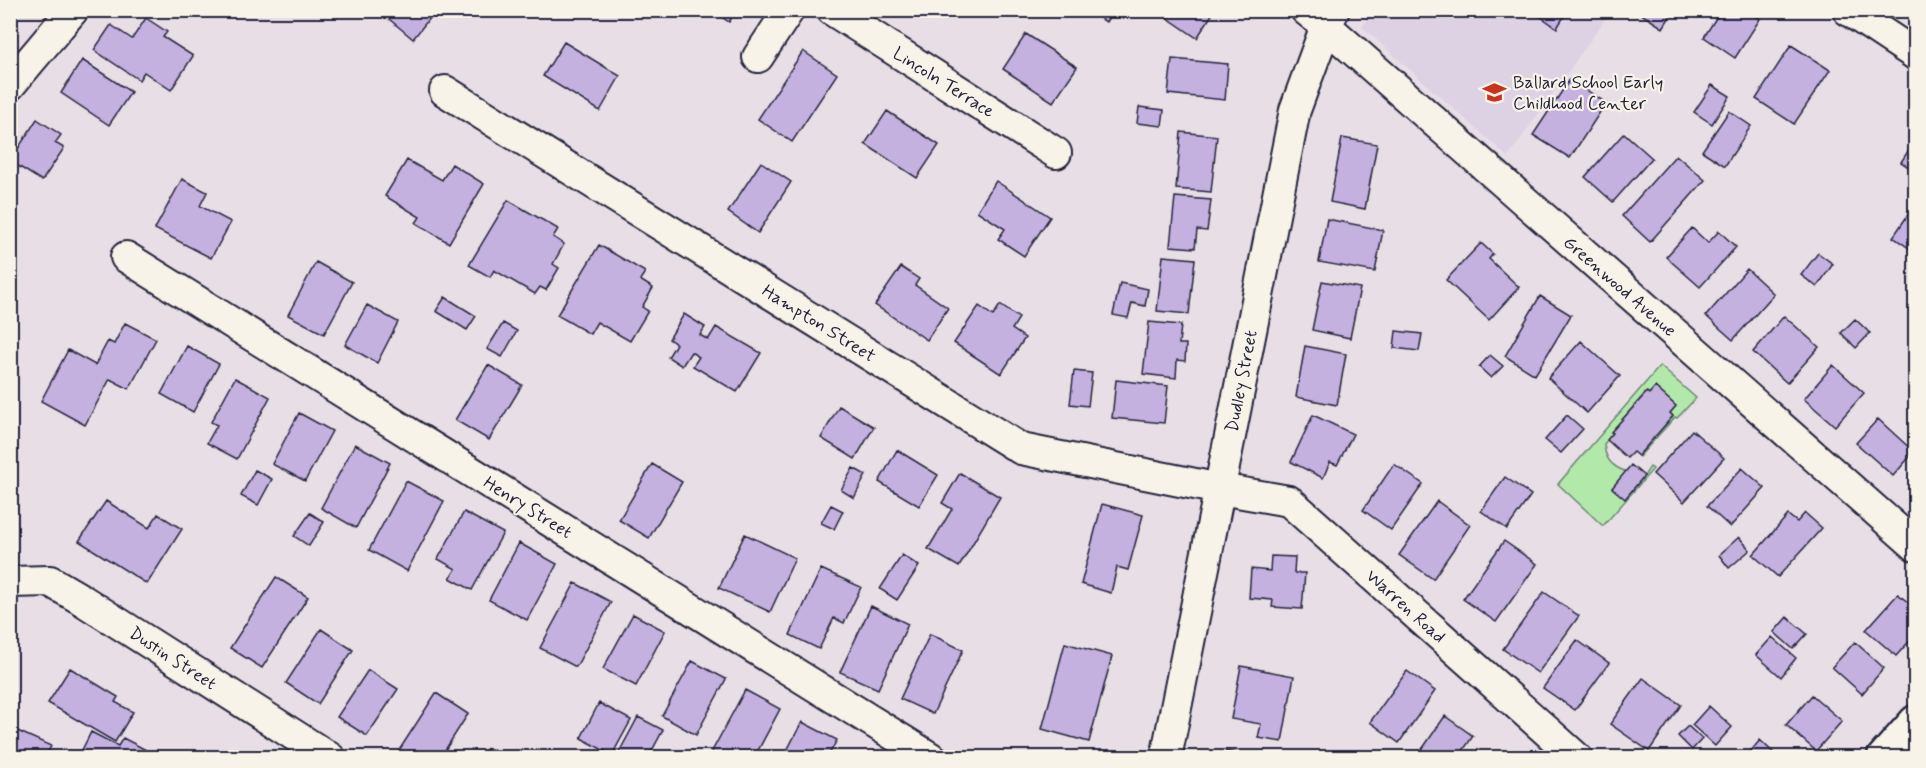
<svg xmlns="http://www.w3.org/2000/svg" width="1926" height="768" font-family="Mynerve,sans-serif">
<rect width="100%" height="100%" fill="#e8dfe6"/>
<filter id="ink" filterUnits="userSpaceOnUse"><feTurbulence type="fractalNoise" baseFrequency=".0167" numOctaves="2"/><feDisplacementMap in="SourceGraphic" scale="12" xChannelSelector="R" yChannelSelector="G"/><feConvolveMatrix kernelMatrix="1 2 1 2 8 2 1 2 1" color-interpolation-filters="sRGB"/></filter>
<g filter="url(#ink)">
<path fill="#ddd1e4" d="M1372,11H1611L1508,157L1362,27Z"/>
<path fill="#b2e9ab" stroke="#6a8673" stroke-width="1.5" d="M1660,366L1696,398L1677,418L1675,417L1639,457L1638,456L1673,416L1670,413L1676,406L1655,387L1649,394L1646,392L1611,432L1613,433L1604,444C1605,468 1624,472 1644,476L1650,467L1653,469L1603,526L1558,484Z"/>
<path fill="#c4b1e0" stroke="#22223b" stroke-width="1.5" d="M386,10H436L413,39L383,14Z
M711,10H737L729,22Z
M1098,10H1113L1106,22L1095,15Z
M1156,10H1215L1197,38Z
M1531,10H1568L1557,28Z
M1635,10H1674L1663,28Z
M1721,10H1747L1760,19L1735,58L1704,37Z
M146,18L167,32L163,37L193,56L171,90L144,72L139,80L94,50L111,25L132,39Z
M1026,34L1077,67L1053,102L1003,69Z
M564,42L620,76L600,111L543,76Z
M1791,45L1830,70L1794,124L1756,99Z
M803,51L837,74L792,142L758,119Z
M1172,59L1228,64L1225,100L1168,94Z
M82,60L131,92L109,125L61,93Z
M1570,79L1606,103L1570,158L1533,135Z
M1712,85L1730,96L1712,124L1694,112Z
M1139,107L1164,110L1162,126L1137,123Z
M887,111L939,145L917,178L865,144Z
M1729,111L1751,126L1725,166L1702,151Z
M37,119L61,135L55,143L64,148L42,181L10,161Z
M1181,132L1217,136L1211,192L1176,189Z
M1624,133L1652,158L1613,202L1585,177Z
M1342,138L1377,144L1365,209L1330,202Z
M1916,139V172L1901,162Z
M1676,155L1705,180L1650,242L1622,216Z
M407,160L442,180L452,164L484,184L449,243L416,223L420,217L385,196Z
M761,162L791,182L758,233L728,212Z
M182,179L207,192L200,206L231,222L211,258L155,229Z
M996,181L1050,217L1024,256L998,239L1005,229L977,211Z
M1175,197L1211,200L1207,231L1197,230L1195,248L1170,246Z
M508,200L558,229L553,237L564,244L553,264L559,268L546,290L540,287L535,294L494,270L490,277L469,265Z
M1914,206L1916,208L1915,252L1893,237Z
M1327,219L1383,230L1375,272L1319,262Z
M1692,228L1708,243L1719,231L1736,247L1700,287L1666,257Z
M1481,243L1493,254L1489,259L1519,287L1489,320L1446,280Z
M599,245L645,272L640,280L653,288L642,307L648,311L630,341L597,322L590,334L557,315Z
M1818,253L1833,264L1817,287L1801,275Z
M1163,256L1195,259L1189,314L1157,311Z
M316,262L352,282L324,334L288,315Z
M901,267L919,279L915,285L948,308L927,340L875,305Z
M1747,269L1774,294L1733,340L1706,316Z
M1322,281L1360,288L1350,338L1312,330Z
M1120,283L1148,289L1145,306L1132,303L1128,318L1113,315Z
M1540,296L1571,315L1535,375L1505,356Z
M445,297L476,316L467,330L436,311Z
M367,305L398,322L377,363L345,345Z
M1000,305L1019,318L1012,329L1025,338L1001,374L954,343L979,306L993,316Z
M684,314L705,327L700,335L708,340L716,327L761,353L737,392L693,366L699,357L691,352L682,366L668,357L676,344L669,339Z
M1784,316L1819,347L1787,383L1753,352Z
M1855,319L1870,333L1856,348L1841,333Z
M1149,322L1181,325L1179,344H1186L1185,361L1177,360L1176,378L1143,374Z
M125,323L156,339L129,389L110,379L85,425L41,401L68,350L95,365L108,341L114,344Z
M503,323L517,331L502,357L487,349Z
M1396,331L1422,334L1419,351L1394,348Z
M1581,341L1620,376L1587,413L1548,378Z
M187,346L219,364L193,412L161,394Z
M1305,346L1346,354L1337,405L1296,397Z
M1490,355L1503,366L1491,378L1479,367Z
M488,365L522,385L489,440L455,420Z
M1833,365L1864,393L1835,426L1804,399Z
M1074,371L1092,373L1088,406L1070,404Z
M235,378L270,397L237,459L207,443L217,425L211,422Z
M1116,380L1168,386L1164,423L1112,418Z
M1655,387L1676,406L1670,413L1673,416L1638,456L1633,452L1627,458L1607,440L1613,433L1611,432L1647,392L1649,394Z
M839,406L874,427L855,459L821,438Z
M299,413L332,431L305,481L272,464Z
M1313,415L1353,434L1337,465L1330,462L1323,478L1291,462Z
M1567,415L1583,429L1561,453L1545,440Z
M1878,419L1914,452L1893,476L1856,443Z
M1692,430L1724,458L1684,502L1653,474Z
M355,444L390,463L356,528L321,508Z
M897,450L938,475L919,506L879,482Z
M652,464L682,482L649,538L619,520Z
M1394,464L1423,484L1391,530L1363,510Z
M1631,465L1644,476L1625,499L1612,488Z
M853,468L866,475L854,498L841,490Z
M1742,468L1765,488L1730,527L1707,506Z
M255,470L272,479L258,505L241,496Z
M960,473L1000,497L959,567L928,549L952,509L942,503Z
M1505,477L1531,495L1507,529L1481,511Z
M406,481L444,501L407,571L369,550Z
M106,501L149,528L158,514L182,529L147,584L79,541Z
M1437,501L1470,525L1433,579L1399,555Z
M1102,504L1143,515L1128,570L1117,567L1111,593L1081,584Z
M831,505L843,511L834,529L821,523Z
M464,512L503,533L472,590L450,578L456,569L438,559Z
M310,513L324,522L309,546L294,536Z
M1805,513L1822,528L1778,577L1753,555L1788,515L1797,522Z
M745,534L795,558L770,612L719,588Z
M1739,537L1750,550L1729,568L1719,555Z
M1504,541L1537,564L1496,622L1463,599Z
M519,543L557,564L527,620L489,600Z
M902,555L919,566L897,600L880,589Z
M1271,556L1295,557L1294,573H1305L1302,609L1272,607L1273,600L1249,598L1251,569L1270,571Z
M821,569L861,587L844,623L834,618L819,649L790,635Z
M276,577L308,597L262,668L230,648Z
M575,583L611,602L576,667L540,648Z
M1544,592L1579,616L1538,673L1503,649Z
M1898,594L1916,609V634L1896,656L1866,630Z
M871,606L908,624L878,689L840,672Z
M633,614L665,631L636,686L603,669Z
M1787,617L1807,634L1793,649L1774,632Z
M321,629L353,650L318,704L286,683Z
M930,634L963,650L933,714L900,699Z
M1772,637L1796,658L1781,677L1756,655Z
M1577,640L1609,663L1575,710L1543,688Z
M1855,642L1884,668L1862,694L1832,667Z
M1065,643L1112,656L1089,742L1042,729Z
M692,661L726,679L696,735L662,716Z
M1241,666L1294,676L1282,742L1258,738L1261,724L1231,719Z
M70,668L118,697L115,702L133,712L115,742L48,703Z
M368,670L398,689L367,736L337,717Z
M1407,671L1435,691L1399,743L1370,722Z
M1643,678L1681,705L1649,751L1610,724Z
M745,690L780,709L754,758H714L710,755Z
M436,693L468,714L440,758H401L396,755Z
M1812,695L1842,721L1816,751L1786,725Z
M599,703L631,720L612,755L581,738Z
M1709,706L1732,727L1715,746L1692,725Z
M1445,716L1473,736L1458,758H1416Z
M638,717L663,730L648,758H616Z
M802,722L837,740L827,758H783Z
M1688,726L1702,739L1692,750L1678,736Z
M11,728L51,746L45,758H10Z
M91,732L118,746L123,738L154,754L152,758H78Z
M1760,740L1779,758H1745Z
M487,748L502,758H481Z
M1226,751L1263,758H1225Z"/>
<g fill="none" stroke-linecap="round" stroke-linejoin="round">
<defs>
<path id="minor" d="M832,10L1056,153
M1306,10L1326,26L1916,546
M1848,10L1916,55
M758,57L789,10
M10,85L73,10
M445,91L1021,449L1220,489L1289,501L1577,758
M126,257L931,758
M10,582L50,581L79,598L330,758
M1166,758L1295,110L1326,26L1334,10"/>
<path id="major" d="M1884,758L1916,722"/>
</defs>
<use href="#minor" stroke="#22223b" stroke-width="34"/>
<use href="#major" stroke="#22223b" stroke-width="38"/>
<use href="#minor" stroke="#f7f3e8" stroke-width="30"/>
<use href="#major" stroke="#f7f3e8" stroke-width="33"/>
</g>
</g>
<defs>
<symbol id="school-bare" viewBox="-9 -9 18 18"><path d="M0-5L7-2L0 1L-7-2ZM-4 1L0 2.5L4 1V4Q0 6-4 4Z" fill="#c8321e" stroke="#f7f3e8" stroke-width="2.5" paint-order="stroke"/></symbol>
</defs>
<g fill-rule="evenodd">
<use href="#school-bare" x="1478" y="76" width="33" height="33"/>
</g>
<g text-anchor="middle" stroke-width="4.5" stroke-linejoin="round" paint-order="stroke">
<g font-size="18" fill="#22223b" stroke="#f7f3e8">
<text transform="translate(944 82) rotate(32)" y="6">Lincoln Terrace</text>
<text transform="translate(1620 286) rotate(41)" y="6">Greenwood Avenue</text>
<text transform="translate(819 323) rotate(32)" y="6">Hampton Street</text>
<text transform="translate(1241 381) rotate(-79)" y="6">Dudley Street</text>
<text transform="translate(528 507) rotate(32)" y="6">Henry Street</text>
<text transform="translate(1406 606) rotate(42)" y="6">Warren Road</text>
<text transform="translate(173 658) rotate(33)" y="6">Dustin Street</text>
</g>
<g font-size="18" fill="#22223b" stroke="#f7f3e8" text-anchor="start">
<text x="1513" y="88">Ballard School Early<tspan x="1513" dy="21">Childhood Center</tspan></text>
</g>
</g>
<rect width="1926" height="768" fill="none" stroke="#f7f3e8" stroke-width="36"/>
<rect x="18" y="18" width="1890" height="732" fill="none" stroke="#22223b" stroke-width="2" filter="url(#ink)"/>
</svg>
